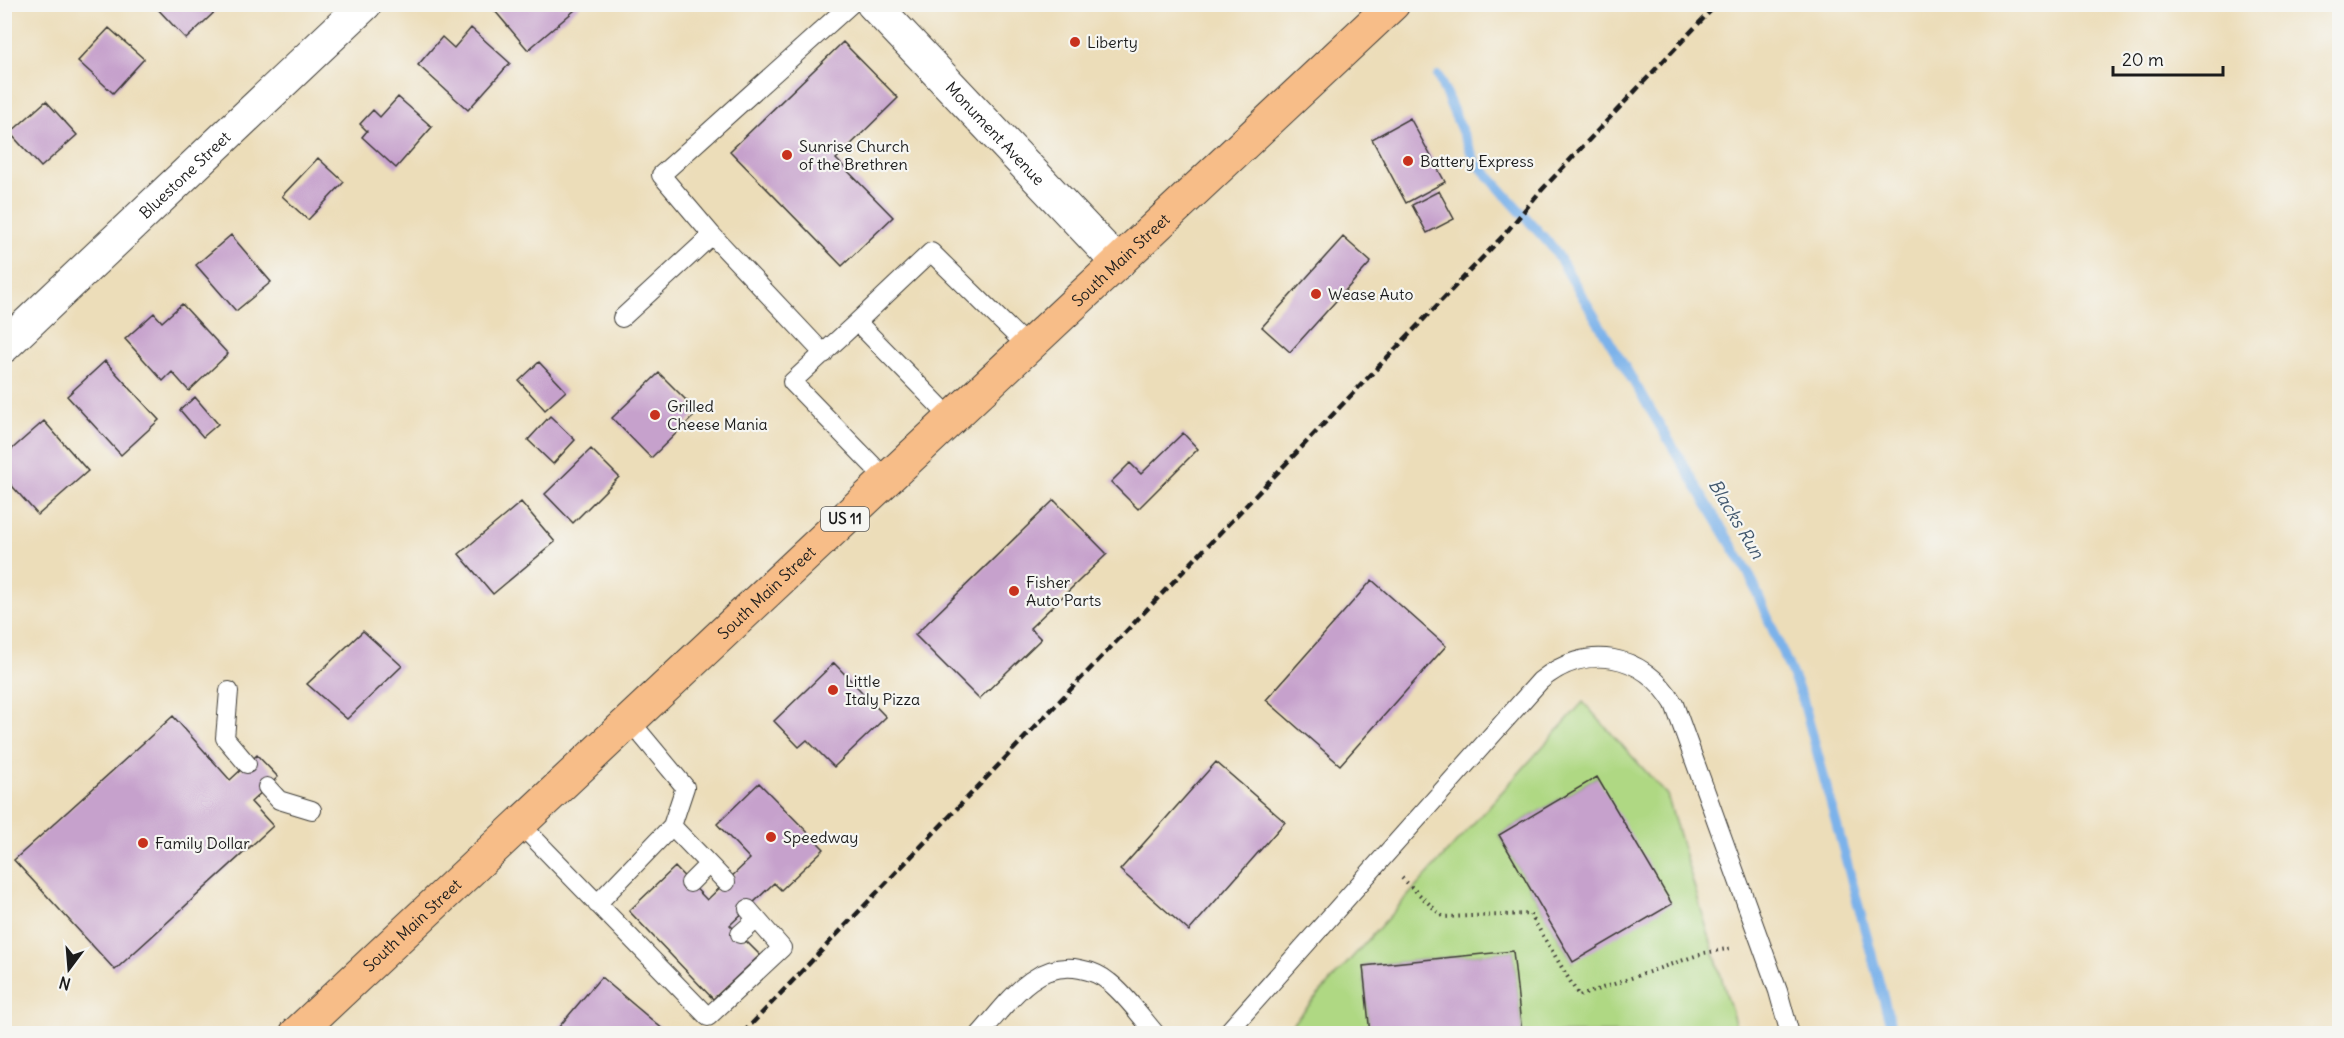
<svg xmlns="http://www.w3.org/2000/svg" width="2344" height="1038" font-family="Delius,sans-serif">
<rect width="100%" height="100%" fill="#f6f6f2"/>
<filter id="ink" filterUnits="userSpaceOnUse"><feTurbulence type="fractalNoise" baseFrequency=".0167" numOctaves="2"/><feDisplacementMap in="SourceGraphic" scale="12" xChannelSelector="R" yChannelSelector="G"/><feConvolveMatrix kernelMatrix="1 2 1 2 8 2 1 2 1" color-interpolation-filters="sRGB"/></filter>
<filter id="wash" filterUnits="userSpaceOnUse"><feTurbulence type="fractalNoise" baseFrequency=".008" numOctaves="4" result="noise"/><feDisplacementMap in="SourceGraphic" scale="24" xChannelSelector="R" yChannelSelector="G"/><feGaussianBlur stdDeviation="1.35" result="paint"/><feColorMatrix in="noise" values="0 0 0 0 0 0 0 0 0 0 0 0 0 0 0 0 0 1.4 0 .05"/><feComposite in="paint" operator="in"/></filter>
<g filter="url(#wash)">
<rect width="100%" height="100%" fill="#ecddb9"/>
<path fill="#afd883" stroke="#667a50" stroke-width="1.5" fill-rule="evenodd" d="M1583,702L1667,795L1738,1033H1522L1513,951L1363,966L1370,1033L1283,1034ZM1597,777L1573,962L1499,835Z"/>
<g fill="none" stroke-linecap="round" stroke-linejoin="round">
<path stroke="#7bb2ea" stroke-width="10" d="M1438,76L1475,161L1554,249L1749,574L1803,700L1893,1034"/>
</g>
<g id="blocks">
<path fill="#c6a1cc" d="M153,4H223L186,39Z
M489,4H582L528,50Z
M109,28L144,59L113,93L78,61Z
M471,28L510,63L468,110L418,65L442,37L454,48Z
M843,42L898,98L836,159L893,217L842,266L730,151Z
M398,97L432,127L396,168L362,137L367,131L360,124L373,110L380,117Z
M46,101L77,135L41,167L10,133Z
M1410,118L1445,182L1406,203L1372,139Z
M318,158L344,182L308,220L282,196Z
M1439,191L1454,219L1427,233L1412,205Z
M231,235L271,282L236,311L196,265Z
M1343,237L1371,262L1290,352L1262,327Z
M182,304L228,354L189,391L172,372L163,381L125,339L154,313L162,322Z
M105,361L159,420L121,455L67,396Z
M539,362L566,391L545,410L519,381Z
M659,373L698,412L651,458L612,418Z
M195,397L218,424L203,437L180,410Z
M550,416L575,440L553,464L528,440Z
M44,421L88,471L38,515L4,477V456Z
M1183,433L1198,449L1138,509L1111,482L1130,463L1141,474Z
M591,449L619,477L573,523L545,494Z
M1054,500L1107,554L1030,628L1041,639L979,699L915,635Z
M521,502L555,542L493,594L459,554Z
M1372,580L1446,646L1340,765L1266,700Z
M363,631L402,666L347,719L307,684Z
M834,663L886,717L834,767L807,740L799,747L774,721Z
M173,716L230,780L257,755L278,777L251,802L273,826L115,970L14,860Z
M1216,762L1285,822L1189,931L1120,870Z
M1597,777L1672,904L1573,962L1499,835Z
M759,783L824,849L781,890L774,883L730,925L760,955L713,999L629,911L675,867L707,900L750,859L717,824Z
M1513,951L1522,1034H1370L1363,966Z
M601,977L665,1031L663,1034H553Z"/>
</g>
</g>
<g filter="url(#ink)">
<use href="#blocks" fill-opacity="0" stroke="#3b3934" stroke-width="1.5"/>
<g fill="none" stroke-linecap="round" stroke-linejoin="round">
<defs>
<path id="service" d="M622,318L712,235
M857,322L792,382L887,480
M824,354L712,235L661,175L851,4
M951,418L857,322L931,252L1028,347
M229,691L225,738L247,764
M630,721L685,787L672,826L726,882
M267,787L279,800L312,810
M520,824L708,1017L782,948L748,909
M690,883L708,865
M597,904L672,826
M740,934L757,919
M980,1034C1007,1004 1034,960 1080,969C1091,971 1101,975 1109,982C1127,996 1141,1017 1156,1034
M1226,1034L1540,681C1585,643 1643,652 1674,704L1778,991L1790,1034"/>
<g id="minor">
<path id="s1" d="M873,4L1118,263"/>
<path id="s2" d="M4,346L365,4"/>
</g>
<g id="primary">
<path id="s3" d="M296,1034L1393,4"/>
</g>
</defs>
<use href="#service" stroke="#3b3934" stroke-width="20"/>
<use href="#minor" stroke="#3b3934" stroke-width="35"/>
<use href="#primary" stroke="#3b3934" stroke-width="35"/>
<path stroke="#3b3934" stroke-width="4" stroke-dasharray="1.5 4.5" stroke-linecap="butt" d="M1402,878L1443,917L1530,914L1579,996L1704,953L1733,948"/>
<use href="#service" stroke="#fff" stroke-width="18"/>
<use href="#minor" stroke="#fff" stroke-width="33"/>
<use href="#primary" stroke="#f7bd88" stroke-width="33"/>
<path stroke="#1c1c1c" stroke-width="4.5" stroke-dasharray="9 4.5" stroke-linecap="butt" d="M742,1034L1504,235L1538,194L1717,4"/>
</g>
</g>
<g fill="#c8321e" stroke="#f6f6f2" stroke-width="2">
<circle cx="1075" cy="42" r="6"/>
<circle cx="787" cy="155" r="6"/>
<circle cx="1408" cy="161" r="6"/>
<circle cx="1316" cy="294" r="6"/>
<circle cx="655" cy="415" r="6"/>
<circle cx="1014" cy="591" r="6"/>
<circle cx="833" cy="690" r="6"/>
<circle cx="771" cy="837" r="6"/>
<circle cx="143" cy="843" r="6"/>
</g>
<g text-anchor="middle" stroke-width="4.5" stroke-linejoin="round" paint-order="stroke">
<rect fill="#f6f6f2" stroke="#5d5d5c" stroke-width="1.5" x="821" y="507" width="48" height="24" rx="4.5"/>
<g font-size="15" font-weight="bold" fill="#1c1c1c">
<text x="845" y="524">US 11</text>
</g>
<g font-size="16" fill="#1c1c1c" stroke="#f6f6f2" text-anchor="start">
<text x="1087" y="48">Liberty</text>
<text x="799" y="152">Sunrise Church<tspan x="799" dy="18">of the Brethren</tspan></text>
<text x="1420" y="167">Battery Express</text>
<text x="1328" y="300">Wease Auto</text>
<text x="667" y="412">Grilled<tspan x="667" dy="18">Cheese Mania</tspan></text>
<text x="1026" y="588">Fisher<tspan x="1026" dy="18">Auto Parts</tspan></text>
<text x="845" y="687">Little<tspan x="845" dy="18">Italy Pizza</tspan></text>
<text x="783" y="843">Speedway</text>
<text x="155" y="849">Family Dollar</text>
</g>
<g font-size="16" fill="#1c1c1c" stroke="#f6f6f2">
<text dy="6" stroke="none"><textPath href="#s1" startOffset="178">Monument Avenue</textPath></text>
<text dy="6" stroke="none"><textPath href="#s2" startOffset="249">Bluestone Street</textPath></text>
<text dy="6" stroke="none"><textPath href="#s3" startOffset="1131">South Main Street</textPath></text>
<text dy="6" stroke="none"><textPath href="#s3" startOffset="645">South Main Street</textPath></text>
<text dy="6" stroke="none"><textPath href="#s3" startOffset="159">South Main Street</textPath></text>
</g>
<g font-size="18" font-style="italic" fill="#42586e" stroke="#f6f6f2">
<text transform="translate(1736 519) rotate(59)" y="6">Blacks Run</text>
</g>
</g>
<rect width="2344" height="1038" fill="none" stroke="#f6f6f2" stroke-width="24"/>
<g transform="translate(69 969) rotate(196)" stroke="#f6f6f2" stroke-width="4.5" paint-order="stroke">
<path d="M0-4.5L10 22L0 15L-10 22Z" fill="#1c1c1c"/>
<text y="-9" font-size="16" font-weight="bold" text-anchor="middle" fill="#1c1c1c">N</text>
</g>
<path d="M2113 66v9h110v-9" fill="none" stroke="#1c1c1c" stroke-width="3"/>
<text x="2122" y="66" font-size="18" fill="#1c1c1c" stroke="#f6f6f2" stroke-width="4.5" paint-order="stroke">20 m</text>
</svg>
